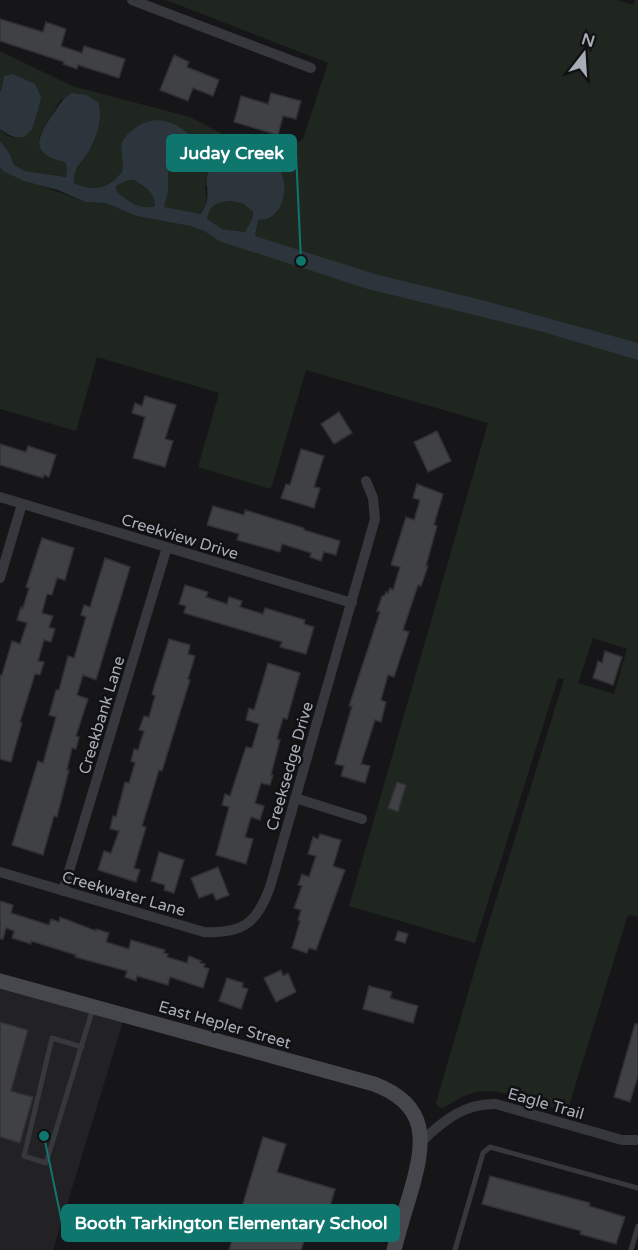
<svg xmlns="http://www.w3.org/2000/svg" width="638" height="1250" font-family="'Varela Round',sans-serif">
<rect width="100%" height="100%" fill="#161618"/>
<path fill="#222225" d="M0,989L123,1022L53,1250H0Z"/>
<path fill="#1e261f" fill-rule="evenodd" d="M166,0H618L633,5L635,0H638V917L628,915L567,1112C543,1105 502,1087 477,1092C464,1095 454,1101 443,1108L439,1107L436,1103L482,945L564,679L558,678L475,943L349,906L488,423L306,370L271,489L198,467L219,393L97,357L76,431L0,409V167L3,171L85,202L106,203L136,216L190,226L204,231L219,241L254,236L258,219L270,218L278,211L205,185L207,201L201,214L163,207L168,192V173L180,159L186,148L122,142V172C107,189 96,192 74,183C75,163 83,163 90,149C98,135 102,118 99,103L61,99L39,137L65,161L67,167L66,177L25,171L14,165L10,154L0,141V129L6,135L15,138L2,89L0,92V51L72,86L190,117L234,140L281,154L303,139L328,63ZM593,638L627,649L614,694L578,683Z
M134,180C145,187 155,192 155,206C143,211 126,201 117,192L116,186L126,181Z
M232,201L244,204L253,212V217L245,232L222,229L206,219C211,203 217,202 232,201Z"/>
<path fill="#2c353c" fill-rule="evenodd" d="M13,74L35,84L41,97L38,110L32,129L24,137C12,138 9,135 0,129V92L2,88L4,76Z
M72,93L86,95L99,103C102,119 98,135 90,149C84,162 74,164 74,183C96,192 107,189 122,172C124,163 120,153 122,143C123,138 130,132 134,129C154,114 172,120 190,135L180,159L168,173V192L164,207L201,214C203,210 206,205 207,201C209,190 204,180 210,169C222,143 259,147 277,166C289,179 286,207 271,217C268,219 263,219 258,220L255,236L378,275L478,299L638,343V360L536,330L368,289L219,241L204,231L190,226L136,216L106,203L85,202L58,190L24,181L3,171L0,167V141L10,154L14,165L25,171L66,177L67,167L65,162C31,154 35,140 53,114C60,105 61,99 72,93ZM134,180C145,187 155,192 155,206C142,211 127,201 117,192L116,186L126,181ZM232,201L244,204L253,212V217L245,232L222,229L207,219C211,203 217,202 232,201Z"/>
<path fill="#404145" stroke="#303034" stroke-width="1.5" d="M0,19L43,32L46,22L66,29L61,46L82,53L84,46L125,59L119,78L78,65L77,69L63,64L64,62L0,41Z
M174,55L189,62L187,67L219,80L213,96L193,88L188,101L160,90Z
M271,93L301,101L296,119L283,116L278,135L234,122L241,96L268,104Z
M145,396L176,405L165,439L173,441L165,467L133,458L145,417L132,413L135,403L142,406Z
M339,412L352,433L334,444L321,424Z
M437,431L451,461L428,472L414,442Z
M0,444L26,452L28,446L56,455L49,477L44,475L43,478L0,465Z
M301,449L324,456L314,487L320,488L314,508L281,498L286,484L290,485Z
M417,484L443,494L434,525L437,526L426,566H428L421,586L418,585L403,630L409,632L394,677L388,675L381,700L386,702L381,722L375,720L361,764L370,766L365,783L341,776L344,766L335,764L352,706H349L380,612L377,611L382,596H384L386,592L388,593L390,588L393,590L400,567L391,565L406,517L414,520L420,500L413,498Z
M213,506L244,515L245,510L304,528V530L340,541L336,555L324,552L321,561L310,557L311,553L282,544L280,552L237,540L239,534L207,525Z
M42,538L74,548L65,580L57,578L52,595L47,594L42,613L53,616L49,627L55,629L51,642L44,640L38,661L44,662L40,675L35,674L20,722L22,723L11,762L0,759V675H2L12,641L20,644L27,623L17,620L21,607L23,608L29,588L26,587Z
M105,558L130,567L96,680L83,675L77,695L88,699L76,736L79,737L76,749L72,748L67,770H69L57,817L54,816L43,855L12,845L38,761L43,763L56,717L49,715L56,690H59L68,656L74,658L86,617L81,615L84,605L90,607Z
M185,585L208,592L206,597L227,604L229,597L242,601L240,607L263,614L265,608L305,620L304,624L314,627L306,654L280,647L282,642L184,613L186,606L179,604Z
M169,639L190,645L188,654L195,656L188,679L190,680L162,771L159,770L142,826L146,827L134,868L140,870L136,882L98,870L104,851L111,853L119,831L110,829L113,816L116,817L125,782L129,783L135,763L131,761L134,749L138,750L144,731L139,730L144,716L149,717L155,696L152,694Z
M605,651L622,657L613,685L593,678L598,661L602,663Z
M268,663L300,673L287,719L283,718L277,739L280,740L271,775H273L270,785L261,783L255,803L264,806L260,820L251,817L245,837L253,839L246,864L216,855L229,807L222,805L225,794L230,796L246,747L252,748L259,724L246,720L249,708L254,710Z
M397,782L406,785L398,812L388,808Z
M320,834L341,840L333,866L345,870L316,950L309,948L307,953L292,948L300,921L298,920L301,910L294,908L302,886L298,885L302,874L309,877L316,856L308,854L313,837L318,839Z
M159,852L184,860L174,893L164,890L165,885L151,881Z
M218,867L229,895L216,900L213,893L199,898L191,878Z
M0,901L13,905L11,913L49,925L51,919L59,922L60,917L96,931V929L109,933L106,942L129,949L131,940L165,950L164,953L168,954L167,957L187,963L189,956L201,961L200,963L205,964L204,967L209,969L203,988L170,977L168,985L137,976L136,981L125,977L127,971L75,957L76,955L31,941V944L12,938L14,931L6,928L3,939H0Z
M398,931L408,934L405,943L395,940Z
M281,970L283,976L288,973L296,992L276,1002L264,978Z
M227,978L243,983L242,987L248,989L241,1009L219,1001Z
M369,986L392,992L390,998L418,1006L413,1023L363,1009Z
M0,1022L28,1030L11,1091L33,1097L20,1143L0,1137Z
M635,1024H638V1076L630,1102L614,1097Z
M263,1137L286,1144L277,1172L335,1189L320,1240L306,1236L301,1250H229Z
M490,1176L590,1203L589,1206L625,1217L616,1244L580,1234L581,1231L482,1204Z"/>
<g fill="none" stroke-linecap="round" stroke-linejoin="round">
<path stroke="#37383d" stroke-width="5" d="M82,1047L52,1038L24,1156L46,1163L93,1008
M455,1250L483,1153L490,1147L638,1188
M631,1250L638,1226"/>
<path stroke="#37383d" stroke-width="10" d="M132,0L311,68
M0,497L352,603
M0,578L22,504
M295,798L362,819
M0,872L204,932C243,934 257,923 270,887L375,519L373,498L366,481
M63,891L167,547
M421,1142C443,1121 464,1103 496,1104L622,1140H638"/>
<path stroke="#45474d" stroke-width="15" d="M0,981L374,1084C430,1105 425,1142 411,1191C405,1211 399,1230 394,1250"/>
</g>
<g text-anchor="middle" stroke-width="5" stroke-linejoin="round" paint-order="stroke">
<g font-size="16" fill="#a8adb8" stroke="#111113">
<text transform="translate(180 536) rotate(17)" y="6">Creekview Drive</text>
<text transform="translate(101 715) rotate(-73)" y="6">Creekbank Lane</text>
<text transform="translate(289 766) rotate(-74)" y="6">Creeksedge Drive</text>
<text transform="translate(124 893) rotate(16)" y="6">Creekwater Lane</text>
<text transform="translate(225 1024) rotate(16)" y="6">East Hepler Street</text>
<text transform="translate(546 1103) rotate(16)" y="6">Eagle Trail</text>
</g>
</g>
<path fill="none" stroke="#0f766e" stroke-width="2" d="M301 261L296 153M44 1136L62 1223"/>
<g fill="#0f766e" stroke="#111113" stroke-width="2">
<circle cx="301" cy="261" r="6"/>
<circle cx="44" cy="1136" r="6"/>
</g>
<g fill="#0f766e" stroke="#0f766e" stroke-width="2">
<rect x="167" y="135" width="129" height="36" rx="6"/>
<rect x="62" y="1205" width="337" height="36" rx="6"/>
</g>
<g font-size="18" text-anchor="middle" font-weight="bold" fill="#fff">
<text x="232" y="159">Juday Creek</text>
<text x="231" y="1229">Booth Tarkington Elementary School</text>
</g>
<g transform="translate(584 54) rotate(17)" stroke="#111113" stroke-width="4.5" paint-order="stroke">
<path d="M0-4.5L10 22L0 15L-10 22Z" fill="#a8adb8"/>
<text y="-9" font-size="16" font-weight="bold" text-anchor="middle" fill="#a8adb8">N</text>
</g>
</svg>
